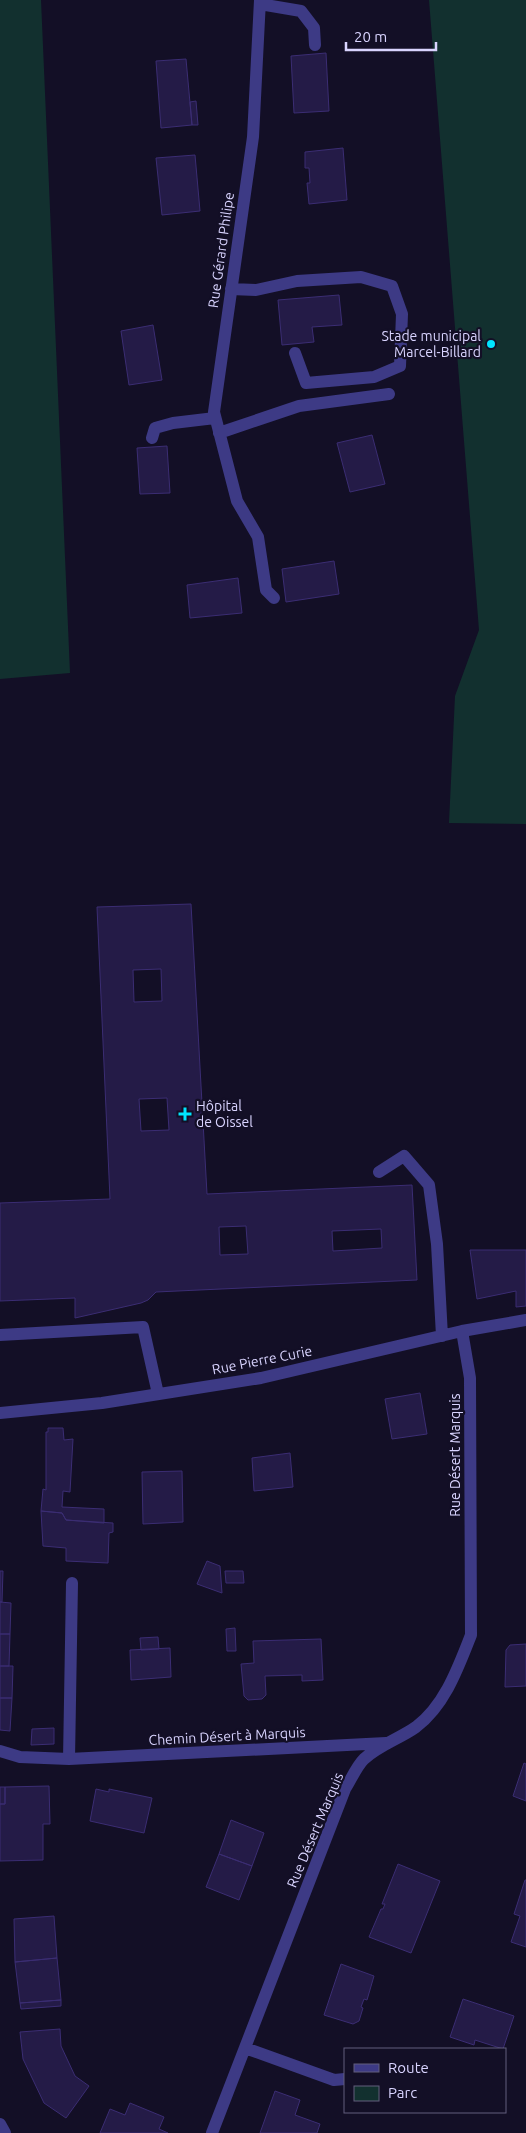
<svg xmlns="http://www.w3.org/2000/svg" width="526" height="2133" font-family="Ubuntu,sans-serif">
<rect width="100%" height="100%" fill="#130f26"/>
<path fill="#12302f" d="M0,0H41L70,673L0,679Z
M429,0H526V824L449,823L455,696L479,630Z"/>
<path fill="#241b47" stroke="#3b2d73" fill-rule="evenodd" d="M326,53L329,111L294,113L291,56Z
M186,59L192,125L161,128L156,61Z
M196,101L198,125H192L190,102Z
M343,148L347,200L309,204L307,183H310L309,168H305V152Z
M195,155L200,211L162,215L156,158Z
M339,295L342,325L312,327L314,342L282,345L278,300Z
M153,325L162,380L129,385L121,331Z
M372,435L385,484L350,492L337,443Z
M167,446L170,493L140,494L137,448Z
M334,561L339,594L286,602L282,569Z
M238,578L242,613L190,618L187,585Z
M191,904L207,1194L412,1185L417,1280L156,1292L148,1300L141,1303L75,1318V1298L0,1301V1203L110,1199L97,907ZM161,969L162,1001L134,1002L133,970ZM167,1098L169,1130L141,1131L139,1099ZM246,1226L248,1254L220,1255L219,1227ZM381,1229L382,1248L333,1251L332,1231Z
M470,1250H526V1306L516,1307V1291L477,1299Z
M420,1393L427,1434L392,1439L385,1399Z
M48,1428H63L64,1440L73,1439L70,1492L63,1491L62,1507L104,1509V1523L66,1520L62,1513L41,1511L43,1489L46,1490V1432H48Z
M290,1453L293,1487L254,1491L252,1458Z
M182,1471L183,1522L143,1524L142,1472Z
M41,1511L62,1513L66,1520L113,1523V1532L109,1533L108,1563L66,1561V1548L43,1546Z
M207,1561L220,1566L222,1593L197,1584Z
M0,1571H3L2,1602H0Z
M225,1571H243L244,1583H226Z
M0,1602L11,1603L10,1634H0Z
M235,1628L236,1651H227L226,1629Z
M0,1634H10L9,1666H0Z
M158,1637L159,1649L141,1650L140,1638Z
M321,1639L323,1680L302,1681V1675L265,1676L266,1695L262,1699L248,1700L244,1696L241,1664L254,1663L253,1641Z
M526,1644V1686L505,1687L506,1650L510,1645Z
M170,1648L171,1677L131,1680L130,1650Z
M0,1666H13L12,1698H0Z
M0,1698H12L10,1731L0,1730Z
M54,1728V1744L31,1745L32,1729Z
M524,1763L526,1764V1801L513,1796Z
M49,1786L50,1824H43V1860L0,1861V1804H5V1787Z
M0,1787H5V1804H0Z
M96,1789L109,1792V1789L152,1798L144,1833L90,1821Z
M231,1820L264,1833L252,1866L219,1854Z
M219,1854L252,1866L239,1900L206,1887Z
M398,1864L440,1881L411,1953L369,1937L381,1909H383L385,1904H382Z
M525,1880H526V1947L511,1942L520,1916L514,1914Z
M54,1916L57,1958L15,1962L14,1919Z
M57,1958L61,2000L20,2003L15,1962Z
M341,1964L374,1976L367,2000L364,1999L361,2007L363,2008L359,2021L353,2024L324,2015Z
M463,1999L514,2016L503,2049L475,2040L474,2045L450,2037Z
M61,2000V2006L21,2009L20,2003Z
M60,2029L61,2046L75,2076L89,2086L66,2118L44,2103L23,2059L20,2032Z
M275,2091L300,2100L295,2115L320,2124L317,2133H260Z
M130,2103L164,2117L159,2129L168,2133H100L110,2109L125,2115Z"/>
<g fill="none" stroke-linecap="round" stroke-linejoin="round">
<path stroke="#3d3a85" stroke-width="12" d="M260,0L253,137L214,412L237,501L258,537L266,590L274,598
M260,4L301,11L314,28L315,45
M231,289L256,290L297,281L361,277L392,286L402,314L400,366L374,377L306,383L295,353
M219,433L299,406L389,394
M152,438L155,428L173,423L215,418
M379,1172L404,1156L429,1185L437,1244L442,1336
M0,1335L143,1327L158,1394
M0,1413L102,1403L261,1378L462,1331L526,1320
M0,1751L20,1757L69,1759L386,1743
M69,1759L72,1583
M245,2048L334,2080L345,2079
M0,2124L5,2133
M212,2133L345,1789C351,1780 356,1767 364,1759C379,1745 399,1739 416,1727C445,1705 458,1668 471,1635L470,1378L462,1331"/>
</g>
<g fill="#00e5ff" stroke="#130f26" stroke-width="2">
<circle cx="491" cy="344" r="5"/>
<path d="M182.5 1106.5h5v5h5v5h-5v5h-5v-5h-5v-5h5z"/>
</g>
<g text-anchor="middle" stroke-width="4.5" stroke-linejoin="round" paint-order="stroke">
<g font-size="14" fill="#d9d4ff" stroke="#130f26">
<text transform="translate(221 250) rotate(-82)" y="5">Rue Gérard Philipe</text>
<text transform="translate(262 1360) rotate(-11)" y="5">Rue Pierre Curie</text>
<text transform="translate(455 1455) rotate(-90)" y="5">Rue Désert Marquis</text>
<text transform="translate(227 1736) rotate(-3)" y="5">Chemin Désert à Marquis</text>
<text transform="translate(315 1830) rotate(-67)" y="5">Rue Désert Marquis</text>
</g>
<g font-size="14" fill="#d9d4ff" stroke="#130f26" text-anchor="end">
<text x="481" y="341">Stade municipal<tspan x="481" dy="16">Marcel-Billard</tspan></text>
<text x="196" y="1111" text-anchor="start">Hôpital<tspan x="196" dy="16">de Oissel</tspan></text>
</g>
</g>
<rect x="344" y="2048" width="162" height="65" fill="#130f26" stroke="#625e7d"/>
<rect x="354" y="2064" width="25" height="8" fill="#3d3a85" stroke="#625e7d"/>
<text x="388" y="2073" font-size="15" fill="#d9d4ff">Route</text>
<rect x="354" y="2086" width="25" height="15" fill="#12302f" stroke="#625e7d"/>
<text x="388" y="2098" font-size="15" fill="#d9d4ff">Parc</text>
<path d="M346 42v8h90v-8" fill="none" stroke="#d9d4ff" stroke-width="2.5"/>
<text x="354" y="42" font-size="15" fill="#d9d4ff" stroke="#130f26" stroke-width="4" paint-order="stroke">20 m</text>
</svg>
